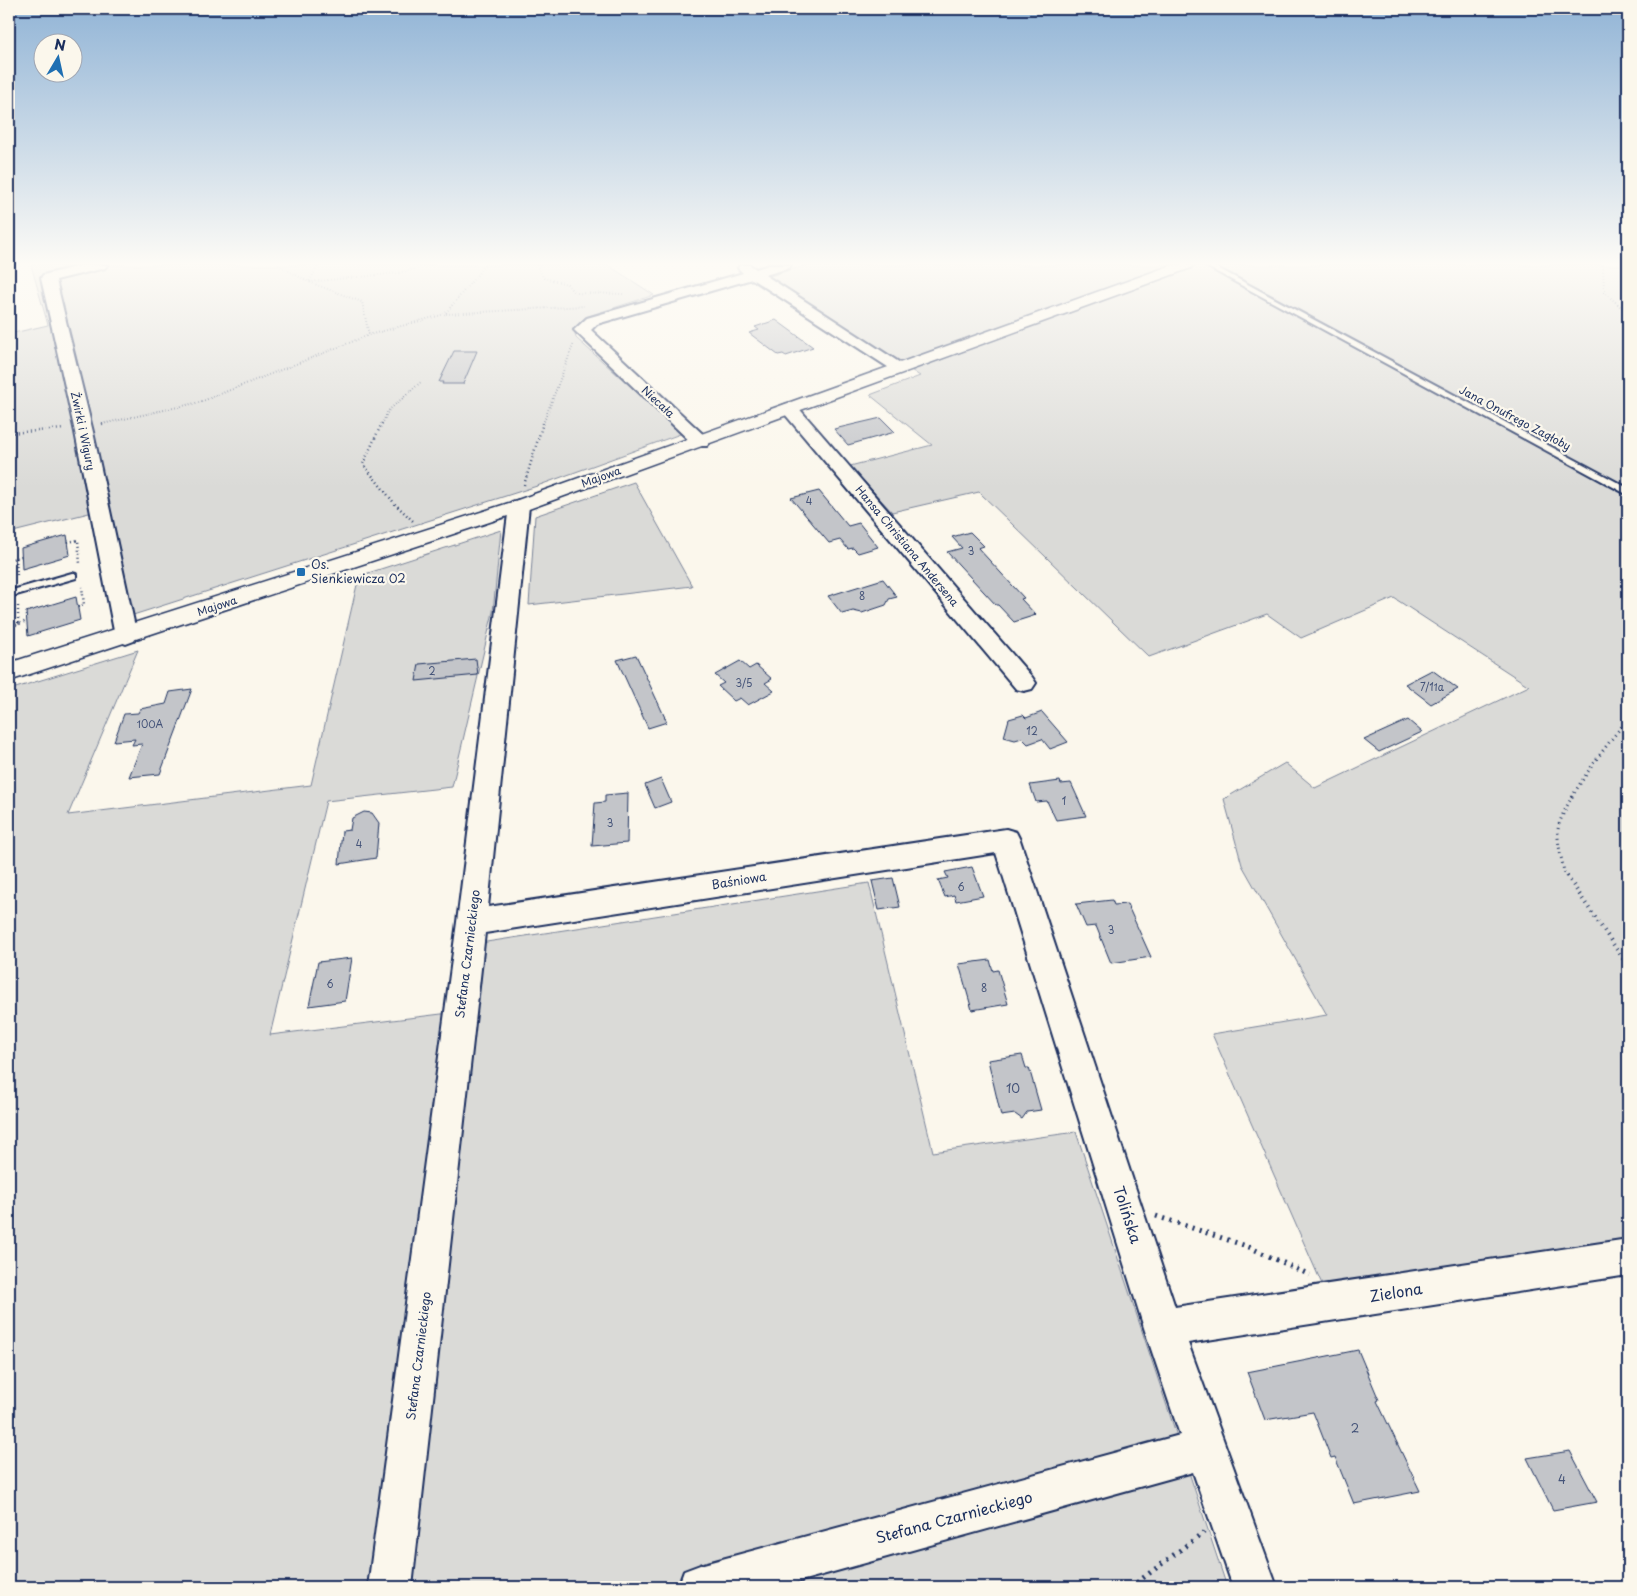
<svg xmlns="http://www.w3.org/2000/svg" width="1637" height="1596" font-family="'Playpen Sans',sans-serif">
<rect width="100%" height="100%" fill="#fbf7ec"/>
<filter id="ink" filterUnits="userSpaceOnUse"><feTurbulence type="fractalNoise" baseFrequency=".02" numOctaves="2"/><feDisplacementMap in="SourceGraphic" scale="10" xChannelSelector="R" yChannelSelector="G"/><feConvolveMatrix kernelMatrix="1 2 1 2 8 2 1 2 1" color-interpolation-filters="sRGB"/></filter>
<g filter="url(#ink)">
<path fill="#dadad7" stroke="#7a849a" d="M31,265H608L654,295L585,317L574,328L576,338L683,433L537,486L130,616L105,509L9,533V334L48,325Z
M807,265H1628V1240L1325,1291L1212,1034L1327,1015L1242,865L1224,799L1285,763L1315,788L1529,686L1394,598L1301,638L1267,614L1149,657L979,492L892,512L850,466L932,445L870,395L920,376L767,277Z
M634,482L692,586L529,605L535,516Z
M501,530L493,612L452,787L326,801L270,1035L474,1010L480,943L869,883L933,1152L1076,1132L1227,1587H9V690L138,650L68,815L311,785L359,576Z"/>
<path fill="#c3c5c9" stroke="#1b2f5e" d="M776,320L813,347L786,356L783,354L778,355L749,333L759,330L755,327Z
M454,351H477L463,384H442L443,382H439Z
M881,418L895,432L848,445L834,429Z
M819,491L848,526L859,523L878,547L858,553L853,548L848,549L840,540L829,543L791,498Z
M970,532L984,546L978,548L1024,598L1021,599L1036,615L1014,622L998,605H996L947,552L962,548L952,537Z
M67,535L70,555L22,569L21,548Z
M883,579L897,597L889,599L886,605L862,613L853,611L842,614L828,596Z
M76,597L80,620L28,636L26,612Z
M636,655L667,722L648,728L617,660Z
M476,659L478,675L416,681L419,664Z
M740,661L749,669L756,665L772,679L765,683L774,691L748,705L740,698L734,701L718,686L724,683L715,675Z
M1432,670L1458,689L1431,704L1405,684Z
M192,689L160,774L129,777L142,744L132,745L135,739L114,741L124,714L138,713L140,709L166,704L170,692Z
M1042,712L1068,742L1050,749L1042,739L1028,744L1022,738L1015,740L1004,737L1009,719L1023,715L1026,718Z
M1408,720L1422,732L1379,752L1364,740Z
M661,779L671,802L655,808L645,785Z
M1060,781L1061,784L1071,783L1086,816L1056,820L1047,801L1036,802L1030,785Z
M628,793L627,843L592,846L595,803L605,802V795Z
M364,812L372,813L379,823L376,858L339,864L342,831L350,830L352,818Z
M972,867L983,896L956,901L954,895L945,897L938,880L948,878L945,872Z
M893,878L900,907L879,910L872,881Z
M1112,900L1114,905L1127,904L1151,957L1111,963L1096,926L1086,927L1076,904Z
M352,958L345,1001L309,1006L318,962Z
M990,960L993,971L998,970L1008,1004L972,1010L959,964Z
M1022,1055L1026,1068H1029L1041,1110L1027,1112L1022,1119L1015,1114L1001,1116L988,1060Z
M1358,1350L1379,1400L1377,1401L1420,1491L1354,1504L1335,1457L1331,1458L1313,1412L1265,1420L1247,1372Z
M1570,1451L1597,1502L1553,1510L1527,1458Z"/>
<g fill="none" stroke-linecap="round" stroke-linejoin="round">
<defs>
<path id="service" d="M1204,265H1212L1628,488V495Z
M72,573L76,574V578L9,597V591Z"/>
<path id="minor" d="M83,265H107L105,268L56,280L93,432L137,636L134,641L126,644L118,641L115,636L75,432L41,278L43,275Z
M740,265H750L756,269L769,265H791L789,268L765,275L908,368L906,371H894L752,279L597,324L591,330L707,438L710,442L707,446H695L574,330L587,318L743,273L738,268Z
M790,404L796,405L1032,677L1036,683L1032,689L1024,691L1016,689L784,413L781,409L784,405Z
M519,500L526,502L529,506L488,907L1006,829L1016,832L1020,840L1175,1307L1628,1239V1275L1188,1343L1277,1587H1233L1193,1472L779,1587H678L684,1571L700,1565L1180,1435L1144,1328L996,853L485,933L412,1587H368L457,922L509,506L512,502Z"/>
<path id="tertiary" d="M1172,265H1193L1191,268L526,510L9,681V663L512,502Z"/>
</defs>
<use href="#service" stroke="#1b2f5e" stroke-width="4"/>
<use href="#minor" stroke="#1b2f5e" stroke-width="4"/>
<use href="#tertiary" stroke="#1b2f5e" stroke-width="3"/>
<path stroke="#1b2f5e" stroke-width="2" stroke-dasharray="0.5 2.5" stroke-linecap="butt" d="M278,265L309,282L398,273L432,265
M319,265L309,282L362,302L369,335
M536,265L544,278L567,284L574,293L624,294
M1603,265L1604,292L1628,313
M446,314L584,306
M102,424L200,402L369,335L445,314L485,265
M382,424L388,411L422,381
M543,424L574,343"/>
<path stroke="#1b2f5e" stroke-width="2.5" stroke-dasharray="1 3" stroke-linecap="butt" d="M382,423L363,464L395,504L414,522
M102,424L106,423
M9,433L64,429
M524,485L543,423
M68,542L78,540L80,564
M16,558L17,577
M9,560L22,556
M18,606V624
M78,607L84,605L82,587
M16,625L27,621"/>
<path stroke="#1b2f5e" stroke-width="3" stroke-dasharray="1 4" stroke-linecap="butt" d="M9,627L20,623
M1568,877L1564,872C1562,859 1557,843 1558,830C1560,806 1611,738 1628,719"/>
<path stroke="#1b2f5e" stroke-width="4" stroke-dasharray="1 4.5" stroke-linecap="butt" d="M1567,876L1628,966"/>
<path stroke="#1b2f5e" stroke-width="5" stroke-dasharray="2 5.5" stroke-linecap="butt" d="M1156,1216L1249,1247L1310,1275
M1131,1587L1204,1532"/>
<use href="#service" fill="#fbf7ec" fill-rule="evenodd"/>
<use href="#minor" fill="#fbf7ec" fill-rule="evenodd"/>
<use href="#tertiary" fill="#fbf7ec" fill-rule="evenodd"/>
</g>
</g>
<linearGradient id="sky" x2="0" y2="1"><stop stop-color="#91b4d6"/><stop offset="0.54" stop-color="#fdfbf6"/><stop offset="1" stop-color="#fdfbf6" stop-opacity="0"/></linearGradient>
<rect width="1637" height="488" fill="url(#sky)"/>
<rect fill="#1f6fb2" stroke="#fbf7ec" stroke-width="2" x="296" y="567" width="10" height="10" rx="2.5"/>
<g text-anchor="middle" stroke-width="4.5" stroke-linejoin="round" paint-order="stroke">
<g font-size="10" fill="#455479">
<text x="809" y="505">4</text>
<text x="971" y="555">3</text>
<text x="862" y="600">8</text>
<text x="432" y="675">2</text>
<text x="744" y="687">3/5</text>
<text x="1432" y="691">7/11a</text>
<text x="150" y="728">100A</text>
<text x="1032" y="735">12</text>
<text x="1064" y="805">1</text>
<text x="610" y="827">3</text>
<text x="359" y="848">4</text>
<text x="961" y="891">6</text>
<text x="1111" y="934">3</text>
<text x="330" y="988">6</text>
<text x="984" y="992">8</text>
</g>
<g font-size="11" fill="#1b2f5e" stroke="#fbf7ec">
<text transform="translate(658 402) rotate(43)" y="4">Niecała</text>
<text transform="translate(1515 418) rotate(28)" y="4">Jana Onufrego Zagłoby</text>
<text transform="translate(83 431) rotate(78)" y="4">Żwirki i Wigury</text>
<text transform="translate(601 477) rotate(-20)" y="4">Majowa</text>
<text transform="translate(907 546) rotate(50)" y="4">Hansa Christiana Andersena</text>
<text transform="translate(217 606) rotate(-18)" y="4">Majowa</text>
</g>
<g font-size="12" fill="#1b2f5e" stroke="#fbf7ec" text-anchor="start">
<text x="311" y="569">Os.<tspan x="311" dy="14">Sienkiewicza 02</tspan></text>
</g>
<g font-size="12" fill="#1b2f5e" stroke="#fbf7ec">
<text transform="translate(739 881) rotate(-9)" y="4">Baśniowa</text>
<text transform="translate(468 954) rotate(-83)" y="4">Stefana Czarnieckiego</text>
<text transform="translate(419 1356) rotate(-83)" y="4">Stefana Czarnieckiego</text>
</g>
<g font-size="12" fill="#455479">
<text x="1013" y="1093">10</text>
<text x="1355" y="1433">2</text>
<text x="1562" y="1484">4</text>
</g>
<g font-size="15" fill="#1b2f5e" stroke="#fbf7ec">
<text transform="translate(1127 1215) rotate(72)" y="5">Tolińska</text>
<text transform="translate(1396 1293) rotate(-9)" y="5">Zielona</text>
<text transform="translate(954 1518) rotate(-15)" y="5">Stefana Czarnieckiego</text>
</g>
</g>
<rect width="1637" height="1596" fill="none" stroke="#fbf7ec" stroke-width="30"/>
<rect x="15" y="15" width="1607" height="1566" fill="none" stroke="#1b2f5e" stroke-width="2" filter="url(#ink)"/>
<g transform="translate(58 58) rotate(9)"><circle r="24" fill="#fbf7ec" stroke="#a1a7b3"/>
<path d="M0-4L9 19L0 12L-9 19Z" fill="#1f6fb2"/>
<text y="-8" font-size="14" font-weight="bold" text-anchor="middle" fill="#1b2f5e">N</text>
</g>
</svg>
